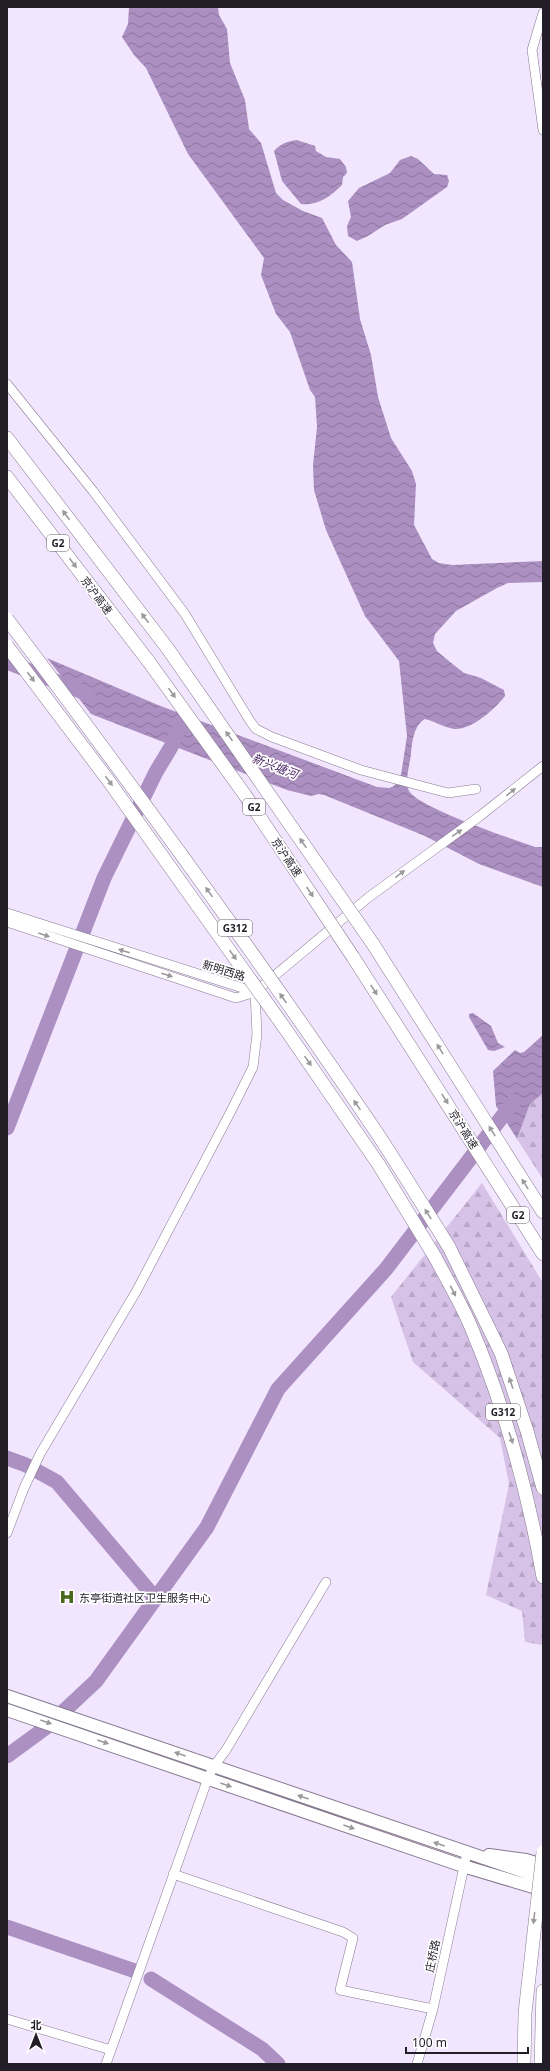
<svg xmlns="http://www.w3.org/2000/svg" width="550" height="2071" font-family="'Noto Sans','Noto Sans SC',sans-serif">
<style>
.forest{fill:url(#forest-firs)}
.water{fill:url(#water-waves)}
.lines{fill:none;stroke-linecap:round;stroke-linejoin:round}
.river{stroke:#ab90c1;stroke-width:15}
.minor-casing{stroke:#867a90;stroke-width:10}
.major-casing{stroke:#867a90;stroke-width:14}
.highway-casing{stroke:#867a90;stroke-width:14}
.minor{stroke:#fff;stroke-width:9}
.major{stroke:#fff;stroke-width:12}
.highway{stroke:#fff;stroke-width:13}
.highway-bridge-casing{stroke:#867a90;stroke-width:14;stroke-linecap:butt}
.highway-bridge{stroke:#fff;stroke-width:13}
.oneway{fill:#9c999d}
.labels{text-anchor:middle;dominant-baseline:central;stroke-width:3.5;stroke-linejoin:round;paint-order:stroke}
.shield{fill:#fff;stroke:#646167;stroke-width:1}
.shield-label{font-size:10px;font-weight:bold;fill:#221d26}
.street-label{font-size:11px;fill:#221d26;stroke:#fff}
.poi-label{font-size:11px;fill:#221d26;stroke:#fff;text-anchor:start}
.water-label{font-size:12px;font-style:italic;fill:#4d2967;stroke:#fff}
</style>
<defs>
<pattern id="forest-firs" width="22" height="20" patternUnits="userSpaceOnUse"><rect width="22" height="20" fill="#d6c2e7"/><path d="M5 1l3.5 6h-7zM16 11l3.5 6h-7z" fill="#b7a6c6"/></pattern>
<pattern id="water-waves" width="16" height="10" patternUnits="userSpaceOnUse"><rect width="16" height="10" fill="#ab90c1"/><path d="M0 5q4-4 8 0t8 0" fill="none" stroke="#8b759d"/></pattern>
</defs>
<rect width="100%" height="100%" fill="#f2e5fe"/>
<path class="forest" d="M543,1093V1179L517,1139L530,1104Z
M482,1183L543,1283V1645L525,1642L522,1611L486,1595L509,1484L500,1438L413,1362L391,1297Z"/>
<path class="water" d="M129,7H218L219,15L227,29L230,63L245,100L249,129L261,143L276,193L283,200L303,211L322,218L336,245L352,262L360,319L371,355L378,397L391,438L412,471L416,484L414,525L432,559L439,563L452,565L543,561V582L508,583L497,588L456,611L435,634L433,643L437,651L450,662L464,673L481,678L504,690L505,696C495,709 472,730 454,729C446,728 434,721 425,719C414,725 412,742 411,754C410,764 404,782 409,791C419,808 512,839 535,847H543V887L479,864L425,836L324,795L319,794L311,796L287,790L91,714L47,658L158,705L377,787L389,788L394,786L401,775L407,736L399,661L365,616L326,530L314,490L313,465L317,427L315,397L310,390L290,332L276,314L261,275L264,258L188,154L146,68L134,55L122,37L128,24Z
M297,140L315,146L316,151L326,157L340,159L346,167L347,173L343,177L342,185C331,196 318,206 301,204L282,181L274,151C280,144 288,141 297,140Z
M411,156L418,159L434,174L447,175L449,181L447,187L402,219L385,225L368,236L357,241L348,236L347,226L351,217L348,201L359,188L390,173L400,160Z
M473,1013L491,1026L498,1043L505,1047L494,1051L488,1050L469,1017V1014Z
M543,1035V1093L530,1104L517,1139L496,1106L493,1071L515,1050L520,1053L524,1052Z"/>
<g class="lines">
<path class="river" d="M7,662L88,694
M7,1128L104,878L156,772L171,747L179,729
M7,1458L26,1465L57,1482L156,1599
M7,1756L48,1726L96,1681L207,1527L278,1389L386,1269L514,1101
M7,1927L135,1971
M151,1979L262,2049L278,2064"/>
<g class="minor-casing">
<path id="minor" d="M543,13L532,50L543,130
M7,384L93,491L185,614L250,721L256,729L272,737L361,770L448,793L476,789
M7,913L255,992
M7,922L236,998L255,992L369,897L480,816L543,766
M7,1533L24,1488L40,1454L137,1290L230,1113L253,1067L257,1034L255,992
M173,1874L343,1932L353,1938L340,1990L433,2009
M7,2019L111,2050
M106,2064L208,1778L214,1766L226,1750L326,1582
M417,2064L433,2009L467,1853"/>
</g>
<g class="major-casing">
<path id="major" d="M7,1696L543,1878
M7,1710L463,1866L543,1890
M489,1855L526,1860L543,1865"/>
</g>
<g class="highway-casing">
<path id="highway" d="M7,438L168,649
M7,477L149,662
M373,944L543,1212
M353,957L543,1254
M449,1247L501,1353L527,1431L543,1488
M435,1257C447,1280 461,1303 471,1327C505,1408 528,1491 543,1577
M541,2064L543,1991"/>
</g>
<use href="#minor" class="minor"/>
<use href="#major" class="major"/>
<use href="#highway" class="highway"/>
<g class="highway-bridge-casing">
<path id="highway-bridge" d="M7,619C135,789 260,960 379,1136C403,1173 426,1210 449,1247
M7,646L108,780L284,1027L379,1165L435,1257
M168,649L373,944
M149,662L245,795L353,957
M524,2064L525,2013L543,1852"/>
</g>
<use href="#highway-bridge" class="highway-bridge"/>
</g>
<defs><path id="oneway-solid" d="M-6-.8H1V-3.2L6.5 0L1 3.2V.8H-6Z"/></defs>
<g class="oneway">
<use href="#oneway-solid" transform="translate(66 515) rotate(-127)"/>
<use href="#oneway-solid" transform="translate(73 563) rotate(53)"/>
<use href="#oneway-solid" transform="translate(145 618) rotate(-127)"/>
<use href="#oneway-solid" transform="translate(31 677) rotate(53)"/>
<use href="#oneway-solid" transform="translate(172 693) rotate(54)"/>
<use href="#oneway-solid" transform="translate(229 736) rotate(-125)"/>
<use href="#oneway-solid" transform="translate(109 781) rotate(54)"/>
<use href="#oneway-solid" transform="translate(511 792) rotate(-39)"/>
<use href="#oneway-solid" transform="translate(457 833) rotate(-35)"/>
<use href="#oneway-solid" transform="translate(303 843) rotate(-125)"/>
<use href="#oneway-solid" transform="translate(400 874) rotate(-37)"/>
<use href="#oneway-solid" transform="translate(209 892) rotate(-126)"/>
<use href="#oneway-solid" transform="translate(310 892) rotate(56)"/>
<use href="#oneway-solid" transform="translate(44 935) rotate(19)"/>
<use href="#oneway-solid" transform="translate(124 951) rotate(-163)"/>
<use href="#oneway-solid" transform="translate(233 955) rotate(55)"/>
<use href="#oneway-solid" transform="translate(167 975) rotate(18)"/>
<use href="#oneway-solid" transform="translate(374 990) rotate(57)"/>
<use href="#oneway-solid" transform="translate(283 998) rotate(-125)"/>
<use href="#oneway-solid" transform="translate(440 1049) rotate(-122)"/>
<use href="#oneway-solid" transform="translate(308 1061) rotate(55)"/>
<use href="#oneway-solid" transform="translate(445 1099) rotate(57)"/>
<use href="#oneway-solid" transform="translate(357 1105) rotate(-125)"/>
<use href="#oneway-solid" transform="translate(492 1131) rotate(-122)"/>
<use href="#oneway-solid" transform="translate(525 1184) rotate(-122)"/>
<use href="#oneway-solid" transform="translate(428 1214) rotate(-122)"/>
<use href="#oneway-solid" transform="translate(453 1291) rotate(63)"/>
<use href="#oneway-solid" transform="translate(511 1383) rotate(-109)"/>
<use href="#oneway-solid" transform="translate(511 1438) rotate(71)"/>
<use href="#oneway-solid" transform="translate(46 1722) rotate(19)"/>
<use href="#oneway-solid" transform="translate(103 1742) rotate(19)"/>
<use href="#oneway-solid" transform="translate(180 1754) rotate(-161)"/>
<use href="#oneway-solid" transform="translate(226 1785) rotate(19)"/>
<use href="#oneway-solid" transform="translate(303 1797) rotate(-161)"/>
<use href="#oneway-solid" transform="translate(349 1827) rotate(19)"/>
<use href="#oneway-solid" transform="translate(439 1844) rotate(-161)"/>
<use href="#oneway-solid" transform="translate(534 1918) rotate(97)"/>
</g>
<defs>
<g id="hospital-bare" transform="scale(1.2)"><path d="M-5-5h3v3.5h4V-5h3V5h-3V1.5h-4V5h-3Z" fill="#49681d" stroke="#fff" stroke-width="2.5" paint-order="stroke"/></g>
</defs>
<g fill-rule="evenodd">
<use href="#hospital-bare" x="67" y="1597"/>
</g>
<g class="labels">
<g class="shield">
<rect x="47" y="535" width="22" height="16" rx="3"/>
<rect x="243" y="799" width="22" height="16" rx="3"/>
<rect x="218" y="920" width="34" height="16" rx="3"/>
<rect x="507" y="1207" width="22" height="16" rx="3"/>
<rect x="486" y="1404" width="34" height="16" rx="3"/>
</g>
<g class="shield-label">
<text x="58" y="543">G2</text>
<text x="254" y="807">G2</text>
<text x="235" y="928">G312</text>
<text x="518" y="1215">G2</text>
<text x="503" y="1412">G312</text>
</g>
<g class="street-label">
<text transform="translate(97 595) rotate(53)">京沪高速</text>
<text transform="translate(287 857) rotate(56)">京沪高速</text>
<text transform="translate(224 970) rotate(17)">新明西路</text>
<text transform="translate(464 1129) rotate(58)">京沪高速</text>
<text transform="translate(432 1956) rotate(-78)">庄桥路</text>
</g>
<g class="poi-label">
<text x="79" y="1597">东亭街道社区卫生服务中心</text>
</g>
<g class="water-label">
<text transform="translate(275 766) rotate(21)">新兴塘河</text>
</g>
</g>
<rect width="550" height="2071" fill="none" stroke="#221d26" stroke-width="16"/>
<g transform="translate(36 2035)" stroke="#ffffff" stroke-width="3" paint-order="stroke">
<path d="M0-3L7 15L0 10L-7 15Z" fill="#221d26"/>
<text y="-6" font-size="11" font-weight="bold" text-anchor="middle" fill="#221d26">北</text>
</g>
<path d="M406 2047v6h122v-6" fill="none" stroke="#221d26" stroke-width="2"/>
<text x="412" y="2047" font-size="12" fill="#221d26" stroke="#ffffff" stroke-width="3" paint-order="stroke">100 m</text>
</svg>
